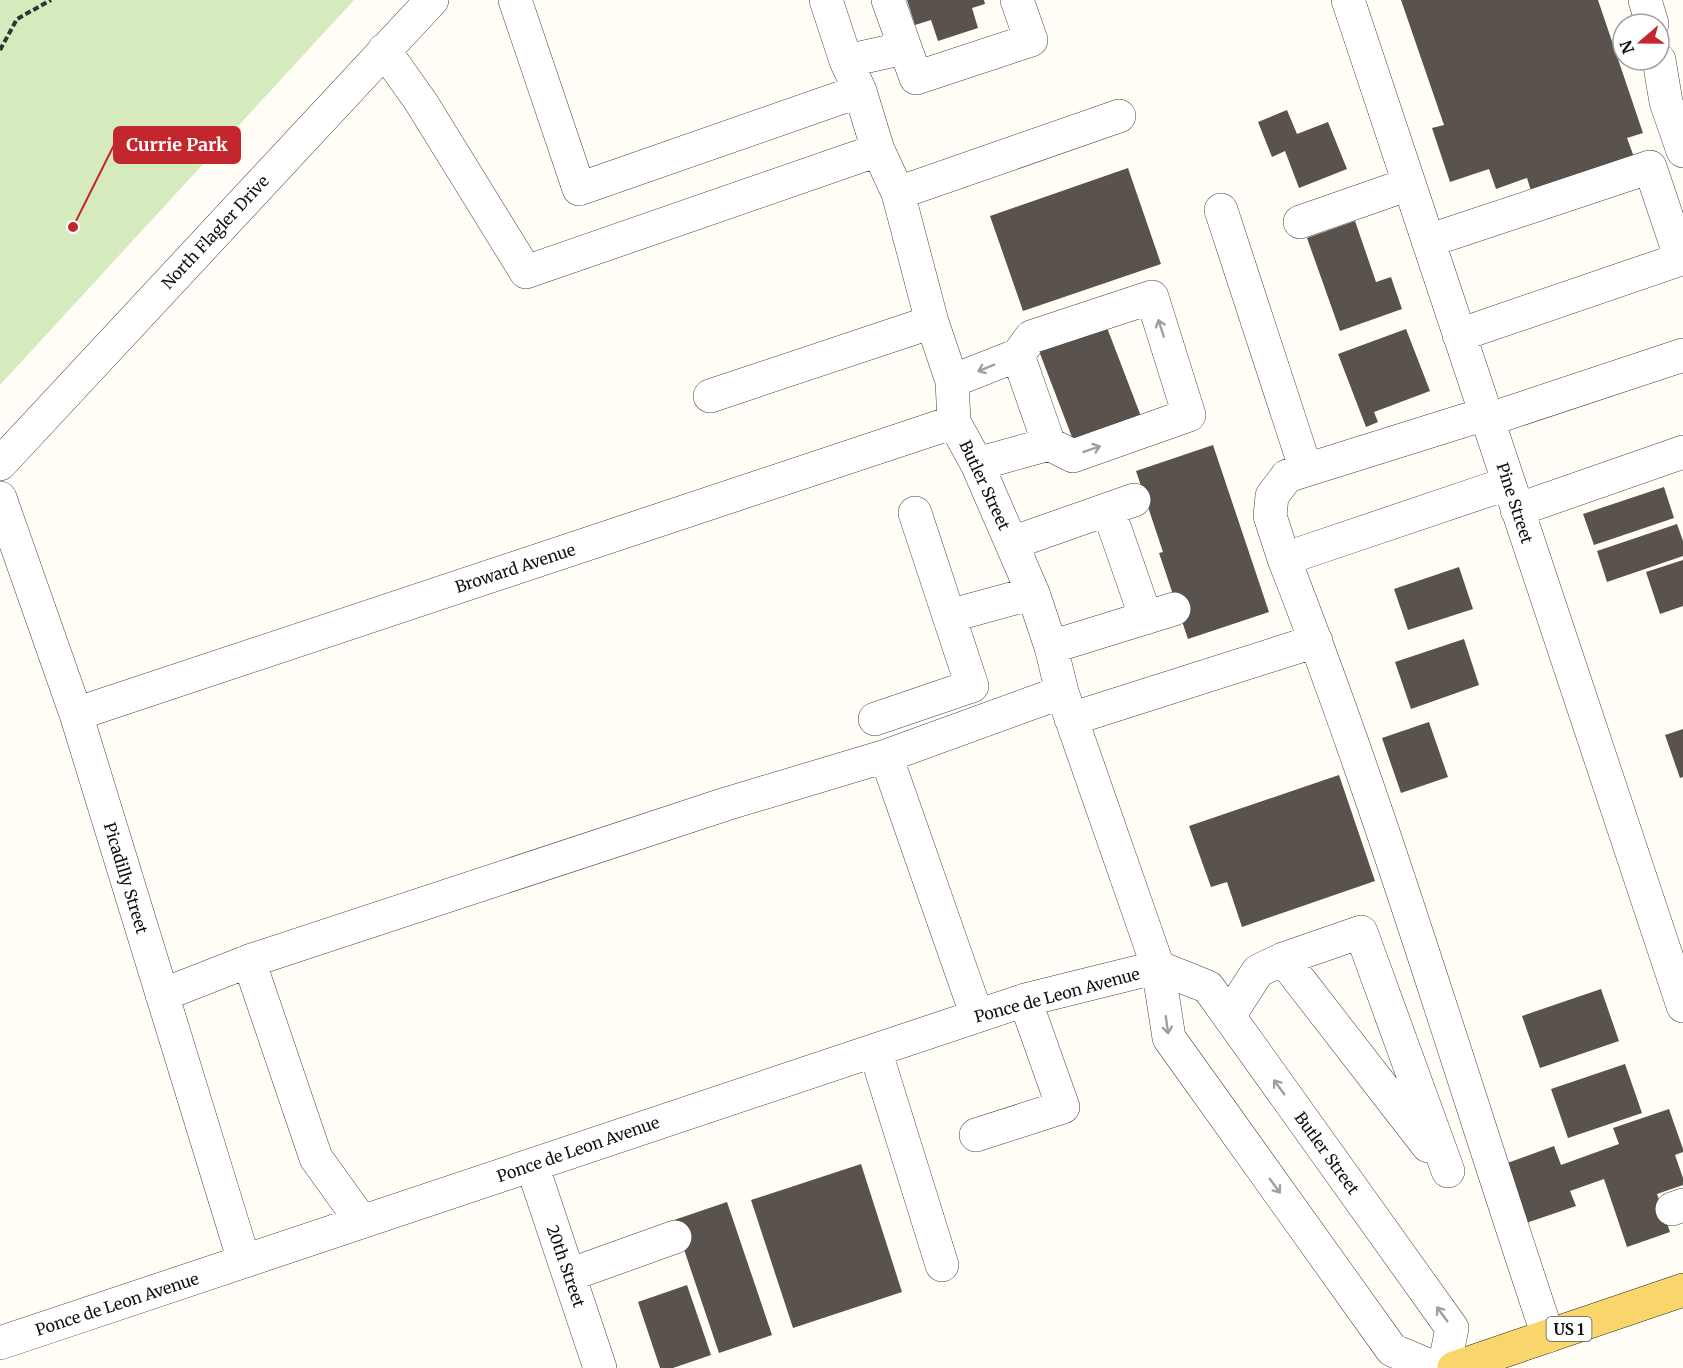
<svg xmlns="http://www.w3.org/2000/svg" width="1683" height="1368" font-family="Merriweather,serif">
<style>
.green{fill:#d5ebbd}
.building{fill:#5a524d}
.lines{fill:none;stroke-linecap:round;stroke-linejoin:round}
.minor-casing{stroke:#444;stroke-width:34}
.major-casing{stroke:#222;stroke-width:34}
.path{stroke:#333;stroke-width:4;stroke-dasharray:6 3;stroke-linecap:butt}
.minor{stroke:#fff;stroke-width:33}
.major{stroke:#f9d66b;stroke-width:33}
.oneway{stroke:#a0a0a0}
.labels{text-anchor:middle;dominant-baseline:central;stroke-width:6;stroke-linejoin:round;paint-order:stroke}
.shield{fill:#fff;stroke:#585858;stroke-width:1.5}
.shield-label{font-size:15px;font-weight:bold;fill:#111}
.street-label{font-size:16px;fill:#111;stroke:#fff}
.leader{fill:none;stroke:#c4262e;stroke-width:2}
.callout-dot{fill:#c4262e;stroke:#fff;stroke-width:2}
.callout{fill:#c4262e;stroke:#c4262e;stroke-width:2}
.callout-label{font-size:18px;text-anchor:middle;font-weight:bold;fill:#fff}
</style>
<rect width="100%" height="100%" fill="#fffdf5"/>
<path class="green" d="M0,0H354L0,385Z"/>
<path class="building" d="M907,0H984L985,4L972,8L978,28L938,41L931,20L915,25Z
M1401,0H1598L1643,133L1627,138L1634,157L1532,194L1527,178L1496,189L1489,169L1450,182L1432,128L1444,125Z
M1287,110L1297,134L1328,122L1347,169L1299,188L1285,151L1272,157L1258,122Z
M1128,168L1161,264L1023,311L990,216Z
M1355,221L1376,282L1391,277L1402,309L1340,331L1307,238Z
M1106,325L1142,419L1075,445L1039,351Z
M1406,329L1430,391L1374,412L1378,422L1366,427L1338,354Z
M1213,445L1269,612L1188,639L1159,553L1163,552L1136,471Z
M1664,487L1674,518L1594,545L1583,514Z
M1677,524L1683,541V556L1607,582L1597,551Z
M1683,560V606L1660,614L1646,572Z
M1459,567L1473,609L1408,630L1394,589Z
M1464,639L1479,685L1411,709L1395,662Z
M1429,722L1448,777L1401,793L1382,738Z
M1683,729V777L1680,778L1665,735Z
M1339,775L1375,881L1242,927L1227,882L1211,887L1189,826Z
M1601,989L1619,1041L1540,1068L1522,1016Z
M1625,1064L1642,1113L1568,1138L1551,1089Z
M1669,1109L1683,1149V1152L1675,1155L1683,1178V1185L1657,1194L1670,1232L1627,1247L1604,1179L1570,1191L1576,1206L1520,1225L1499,1166L1554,1146L1561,1165L1619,1144L1613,1128Z
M861,1164L902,1292L793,1328L751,1200Z
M727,1202L772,1335L719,1353L674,1220Z
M687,1285L711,1355L673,1368H660L638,1302Z"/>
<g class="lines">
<g class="minor-casing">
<path id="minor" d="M515,0L579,189L860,91
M826,0L846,61L860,91L878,150L898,193L932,322L952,381L954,422L977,464L1033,593L1051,647L1062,692L1158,967L1169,1038L1392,1350L1435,1368
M888,0L916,78L1031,40L1017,0
M1348,0L1683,1006
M1645,0L1652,24
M384,50L421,102L526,272L878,150
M1659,60L1666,102L1683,151
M846,61L905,48
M898,193L1119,116
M1221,210L1306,470
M1300,222L1409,184
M1428,241L1650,167L1681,259L1459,335
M1018,355L1049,444
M952,381L1018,355L1031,337L1152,297L1189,415L1073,456L1049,444L977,464
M710,396L932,322
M1485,414L1287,476L1272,496L1270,516L1284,559L1509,483
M1487,420L1683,355
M0,464L432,0
M0,498L76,714L244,1261
M1108,509L1146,618
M1517,510L1683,452
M1012,543L1134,500
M1284,559C1384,814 1461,1077 1548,1336
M949,616L1033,593
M1051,647L1174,609
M76,714L954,422
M875,719L972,686L915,513
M1071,719L1316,641
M1283,959L1428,1146
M249,961L726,804L886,756
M1158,967L1208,987L1452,1328L1444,1368
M162,995L249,961L316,1158L362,1222
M977,1016L886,756L1062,692
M1229,1016L1258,971L1283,959L1361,932L1448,1171
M875,1050L942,1265
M976,1135L1063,1107L1025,1000
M532,1165L600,1368
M1672,1209L1683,1205
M569,1275L675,1237
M0,1343L1025,1000L1158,967"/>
</g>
<g class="major-casing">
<path id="major" d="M1454,1368L1683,1290"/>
</g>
<path class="path" d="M0,50L17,19L51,0"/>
<use href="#minor" class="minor"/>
<use href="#major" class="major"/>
</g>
<defs><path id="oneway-shaft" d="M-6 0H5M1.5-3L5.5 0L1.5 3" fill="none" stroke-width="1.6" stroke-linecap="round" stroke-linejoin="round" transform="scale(1.5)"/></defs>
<g class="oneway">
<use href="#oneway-shaft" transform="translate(1161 328) rotate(-108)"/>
<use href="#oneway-shaft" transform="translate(986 368) rotate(158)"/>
<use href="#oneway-shaft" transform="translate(1092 449) rotate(-19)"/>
<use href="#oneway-shaft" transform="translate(1167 1025) rotate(82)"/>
<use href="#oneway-shaft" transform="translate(1279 1087) rotate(-126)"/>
<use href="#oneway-shaft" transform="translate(1275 1186) rotate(54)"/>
<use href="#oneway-shaft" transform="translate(1442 1314) rotate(-126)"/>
</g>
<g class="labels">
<rect class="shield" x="1546.5" y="1317" width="45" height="24" rx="4.5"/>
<g class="shield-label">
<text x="1569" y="1329">US 1</text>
</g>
<g class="street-label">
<text transform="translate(215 232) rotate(-47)">North Flagler Drive</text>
<text transform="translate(985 485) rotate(65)">Butler Street</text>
<text transform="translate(1515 503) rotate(72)">Pine Street</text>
<text transform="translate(515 568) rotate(-18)">Broward Avenue</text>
<text transform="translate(126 878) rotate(73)">Picadilly Street</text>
<text transform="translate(1057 995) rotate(-15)">Ponce de Leon Avenue</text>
<text transform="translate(578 1149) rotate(-19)">Ponce de Leon Avenue</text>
<text transform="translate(1327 1153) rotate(54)">Butler Street</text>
<text transform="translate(566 1266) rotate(71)">20th Street</text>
<text transform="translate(117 1304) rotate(-18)">Ponce de Leon Avenue</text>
</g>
</g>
<path class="leader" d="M73 227L114 145"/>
<circle class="callout-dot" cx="73" cy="227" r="6"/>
<rect class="callout" x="114" y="127" width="126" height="36" rx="6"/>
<g class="callout-label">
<text x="177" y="151">Currie Park</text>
</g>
<g transform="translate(1641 42) rotate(250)"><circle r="28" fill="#ffffff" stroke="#a0a0a0" stroke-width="1.5"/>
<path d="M0-4.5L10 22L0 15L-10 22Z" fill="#c4262e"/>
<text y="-9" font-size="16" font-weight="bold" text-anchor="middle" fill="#111111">N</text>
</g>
</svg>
